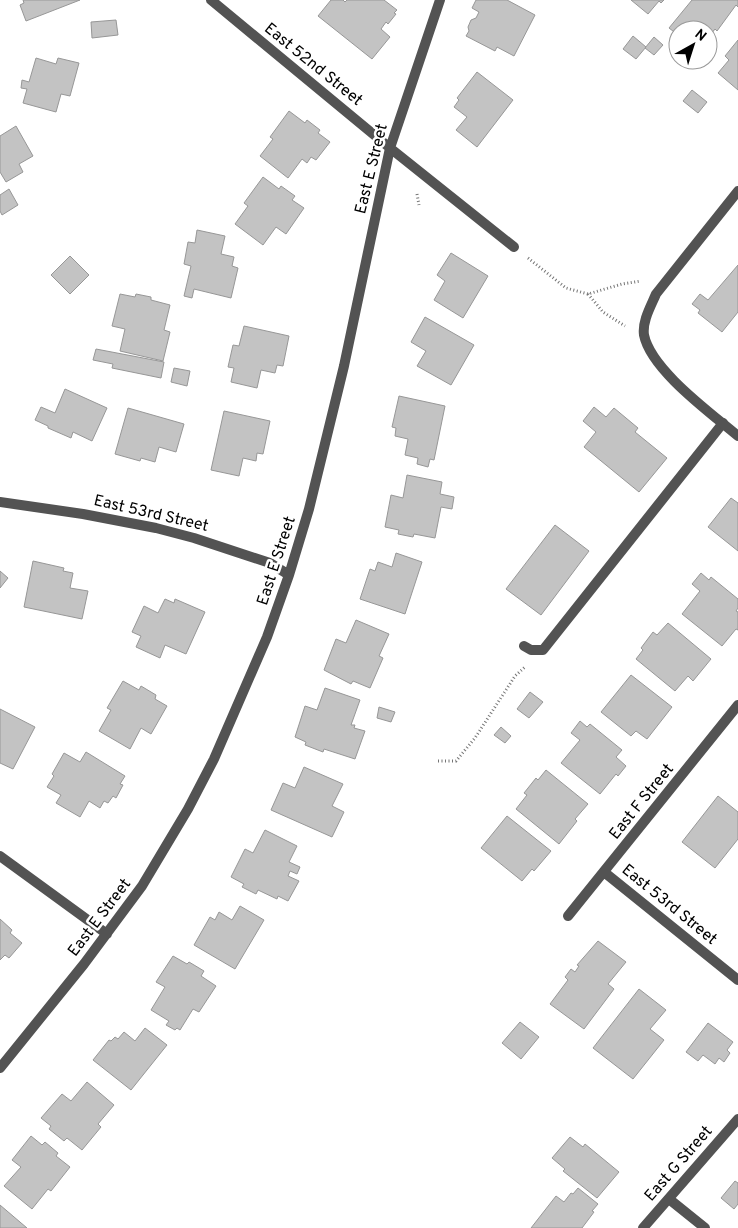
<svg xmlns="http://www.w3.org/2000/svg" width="738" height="1228" font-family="Overpass,sans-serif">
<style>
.building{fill:#c3c3c3;stroke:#979797}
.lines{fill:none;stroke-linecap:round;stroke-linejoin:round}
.path{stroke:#757575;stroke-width:3;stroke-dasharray:1 2.5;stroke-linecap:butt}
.service{stroke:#535353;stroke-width:10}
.minor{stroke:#535353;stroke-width:10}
.labels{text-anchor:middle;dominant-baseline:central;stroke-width:5;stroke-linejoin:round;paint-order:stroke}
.street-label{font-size:16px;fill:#000;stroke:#fff}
</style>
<rect width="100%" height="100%" fill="#fff"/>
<path class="building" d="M23,0H80L26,21L20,5L24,3Z
M331,0H343L345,2L347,0H384L397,10L394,13L396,14L388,24L386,22L381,29L390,37L372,59L318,16Z
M476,0H507L535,15L514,56L497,47L495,51L466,36L469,31L468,27L471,20L476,18L479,12L472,8Z
M631,0H664L661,3L659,1L648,14Z
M692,0H738V7L736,5L717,31L715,29L708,38V30H678V35L669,28Z
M116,20L118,35L92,38L91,22Z
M633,36L646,47L636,59L623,49Z
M654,37L663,45L654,55L645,48Z
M738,40V90L718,73L729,60L725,56Z
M36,58L56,64L58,58L79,63L70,96L61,94L56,112L23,103L27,89L21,88L22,80L29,82Z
M477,72L513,100L477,147L456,130L467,117L454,107L459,100L457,98Z
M692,90L707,102L698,113L683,101Z
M289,111L305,123L307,120L320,130L318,133L330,142L316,160L311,157L307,163L302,159L288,178L260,156L273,139L270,137Z
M16,126L33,156L19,164L23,172L6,182L0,172V136Z
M263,177L279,189L281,186L295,196L292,200L304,208L286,234L276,227L263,245L235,224L248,206L244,203Z
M9,189L18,205L2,215L0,211V195Z
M197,230L225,236L221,254L234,257L232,266L238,268L231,298L194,289L192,298L184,296L191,266L184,264L188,242L195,243Z
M451,253L488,276L463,318L434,300L445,281L437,275Z
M70,256L89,275L70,294L51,275Z
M738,265V312L722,332L698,313L700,310L692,304L700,294L708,300Z
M120,294L135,297L136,294L151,297V300L170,305L164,330L170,332L163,361L120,351L125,329L112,326Z
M425,317L474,345L451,385L417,366L426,351L411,342Z
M244,326L289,336L283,366L277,365L275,373L261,370L257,388L231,382L234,368L228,367L233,345L239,346Z
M96,349L164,362L161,378L112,368L113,364L93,360Z
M174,368L190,371L187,386L171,382Z
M65,389L107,408L92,441L73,432L71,438L48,428V426L35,420L41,407L55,413Z
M399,396L445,406L434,460L430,459L428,467L417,464L418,458L405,455L408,439L395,436L396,428L392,427Z
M594,407L606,417L614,408L638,428L635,432L667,458L639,492L584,447L596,432L583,421Z
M128,408L184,424L176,452L159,447L155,462L141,458L140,461L115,454Z
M224,411L270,421L263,454L257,453L256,461L243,458L239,476L211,470Z
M407,475L442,482L440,494L454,497L452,509L441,507L435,538L414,534L413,537L398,534L399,530L385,527L391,495L403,498Z
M731,498L738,503V551L708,527Z
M555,525L589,551L541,615L506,589Z
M396,553L422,562L405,614L360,599L370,569L375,571L378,562L392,567Z
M33,561L64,568L63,571L73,573L70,588L88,591L82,619L24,607Z
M0,571L8,578L0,588Z
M701,573L709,580L711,577L738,599V608L736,611L738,612V630L736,629L722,646L682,614L700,591L692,584Z
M165,599L174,603L175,599L205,612L186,654L165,645L160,658L136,647L141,636L132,632L144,606L158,613Z
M356,620L389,634L379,656L383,658L370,688L353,681L351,684L324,670L336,639L346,643Z
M668,623L711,659L693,681L688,676L675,691L636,659L643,650L641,648L653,632L657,635Z
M631,675L672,707L647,739L636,731L631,736L601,712Z
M123,681L139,690L141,686L156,695L155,699L167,706L151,734L141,728L130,749L99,731L111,710L107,708Z
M325,688L360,700L351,725H355L354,728L365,731L355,759L324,749L323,752L305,745L306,742L295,737L305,706L317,710Z
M530,692L543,702L529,718L517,709Z
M379,707L395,712L391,722L377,718Z
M0,709L35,727L13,769L0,763Z
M580,721L587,727L590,724L622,750L616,757L626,766L618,776L616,774L600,794L561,763L580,740L571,733Z
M501,727L511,736L505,743L494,735Z
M86,752L125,776L120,784L123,785L116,798L113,796L108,803L104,801L100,808L89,801L80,817L56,803L61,795L47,787L54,776L52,774L64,753L80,762Z
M304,767L343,784L332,806L344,812L332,837L271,810L283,783L295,788Z
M546,770L588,804L575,819L577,821L559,844L516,809L527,795L524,793L536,778L538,780Z
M718,796L738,812V839L715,868L682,842Z
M507,816L551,851L534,871L532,869L522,881L481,848Z
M265,830L297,846L289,862L300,867L297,874L290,871L288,876L299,881L288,901L278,896L277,899L258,890L256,894L242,887L244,884L231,877L245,849L253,853Z
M240,906L264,920L235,969L194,945L210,917L215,920L219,912L232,920Z
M0,919L12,930L10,933L22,943L9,958L5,955L0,960Z
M598,941L626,962L608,984L614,989L584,1029L550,1004L568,980L565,977L571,969L575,972L579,966L577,965Z
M173,956L187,964L189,962L204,971L201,976L216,986L199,1012L193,1009L180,1030L177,1028L175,1030L166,1025L169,1021L151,1010L165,987L156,982Z
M639,989L666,1010L650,1029L664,1040L633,1079L593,1048Z
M520,1022L539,1037L521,1059L502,1043Z
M708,1023L733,1042L727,1050L730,1053L724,1062L719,1058L715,1064L703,1055L698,1061L686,1052Z
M145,1028L167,1045L131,1090L93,1060L109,1040L111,1041L115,1037L118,1039L124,1032L135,1041Z
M87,1082L114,1105L98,1124L101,1127L82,1150L67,1138L64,1141L49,1129L51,1126L41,1118L62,1094L71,1101Z
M31,1136L42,1145L45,1142L58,1153L56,1156L70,1167L51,1191L48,1189L32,1209L4,1186L21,1167L12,1160Z
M570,1137L583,1147L585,1144L619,1172L597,1198L563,1171L565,1169L552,1158Z
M735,1181L738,1183V1204L734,1209L721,1198Z
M578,1188L598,1204L592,1211L594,1212L582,1228H531L556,1196L564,1202L571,1193L573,1194Z
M0,1205L27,1228H0Z"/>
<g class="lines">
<path class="path" d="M417,194L419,205
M528,258L566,288L588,294L622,284L641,281
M588,294L603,312L625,326
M438,761H456L475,738L515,676L525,667"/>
<path class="service" d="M524,646L531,650H543L723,423
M669,1199L705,1228"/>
<path class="minor" d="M211,0L390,148L514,247
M738,191L656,294C651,306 642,321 644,335C651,370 711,413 738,436
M0,502L83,514L156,528L194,538L270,563L289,575
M0,856L107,934
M604,872L738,980
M568,916L738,705
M0,1068L84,964L142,886L188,809L214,759L267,637L289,575L309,509L344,366L390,148L440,0
M643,1228L738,1119"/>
</g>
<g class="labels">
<g class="street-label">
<text transform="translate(313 65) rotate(39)">East 52nd Street</text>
<text transform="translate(372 169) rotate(-76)">East E Street</text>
<text transform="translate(151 514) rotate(13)">East 53rd Street</text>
<text transform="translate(277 561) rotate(-72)">East E Street</text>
<text transform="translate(642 802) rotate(-51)">East F Street</text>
<text transform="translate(669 905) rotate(39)">East 53rd Street</text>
<text transform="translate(100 918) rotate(-53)">East E Street</text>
<text transform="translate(679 1164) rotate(-49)">East G Street</text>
</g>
</g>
<g transform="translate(693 45) rotate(39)"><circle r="24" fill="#ffffff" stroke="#999999"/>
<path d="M0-4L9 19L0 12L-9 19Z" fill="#000000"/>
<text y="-8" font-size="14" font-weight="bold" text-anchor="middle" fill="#000000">N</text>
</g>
</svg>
